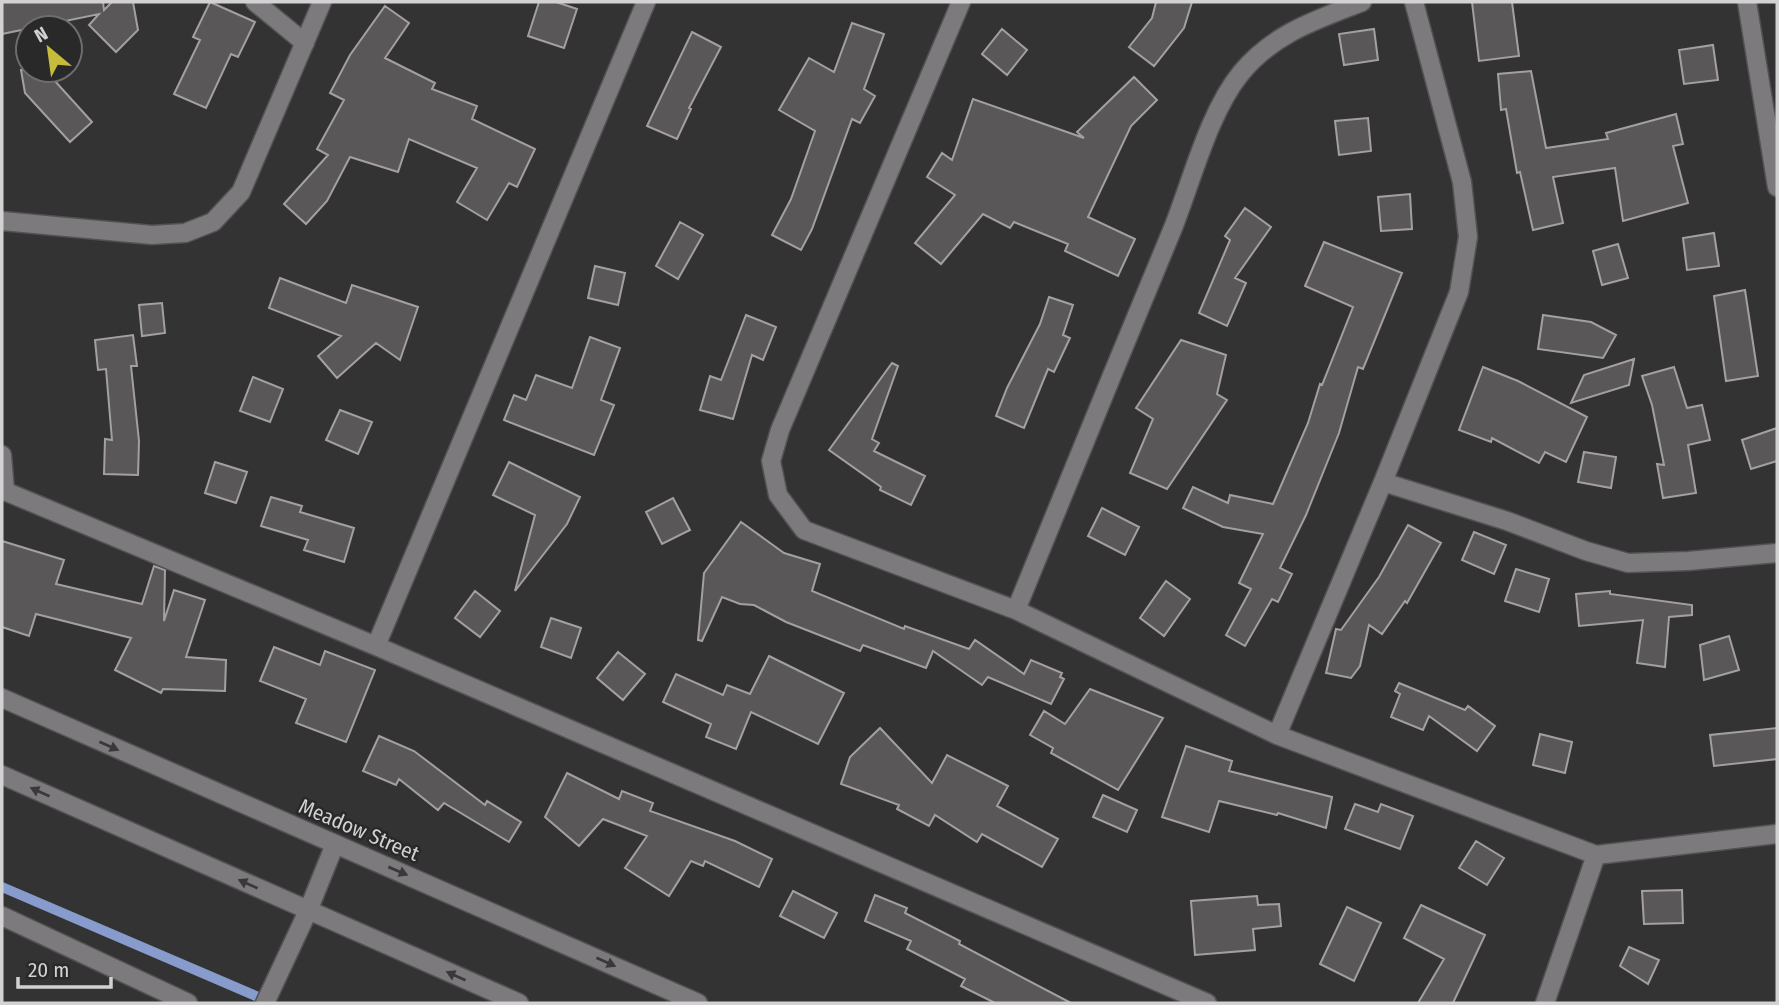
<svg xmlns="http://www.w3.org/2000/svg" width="1779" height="1005" font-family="'Fira Sans Condensed',sans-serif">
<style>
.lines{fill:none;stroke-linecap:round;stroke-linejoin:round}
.stream{stroke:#879bcc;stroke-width:10}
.building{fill:#5a5758;stroke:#a4a0a2;stroke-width:2}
.minor-casing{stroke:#535153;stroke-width:21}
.minor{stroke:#7c7a7c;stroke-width:18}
.oneway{fill:#3a393a}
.labels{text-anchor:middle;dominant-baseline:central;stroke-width:5;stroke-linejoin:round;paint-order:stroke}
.street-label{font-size:21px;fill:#d3d2d3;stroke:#2a292a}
</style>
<rect width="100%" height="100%" fill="#343334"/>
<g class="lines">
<path class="stream" d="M2,887L270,1002"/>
</g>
<path class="building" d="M2,2H103L104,10L112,2H133L138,30L116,52L89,25L99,14L2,34Z
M210,2L255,22L238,57L231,54L206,108L174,94L200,40L193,37Z
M539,2H556L577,9L564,48L528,36Z
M1156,2H1192L1184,28L1154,66L1129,47L1152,18Z
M1472,2H1512L1519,56L1479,61Z
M385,6L409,23L385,58L435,83L432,89L477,106L472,119L535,149L517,187L509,183L487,220L457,202L477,168L409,139L398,172L350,157L327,201L306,224L284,204L328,155L317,149L344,100L330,93L350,55Z
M852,23L884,34L864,89L875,96L860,123L852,119L812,229L801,250L772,235L791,199L815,131L779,110L809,58L834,72Z
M1002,29L1027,50L1007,75L982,54Z
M1374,29L1378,60L1344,65L1339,34Z
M692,32L721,47L689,108L691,109L677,139L647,126Z
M1713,45L1718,80L1684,84L1679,50Z
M21,70H45L92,122L70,142L25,93Z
M1531,71L1546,148L1608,139L1606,133L1676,114L1683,144L1673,146L1688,203L1623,221L1615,168L1553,177L1563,223L1533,230L1520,172L1517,173L1506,109L1501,110L1498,74Z
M1134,77L1157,100L1131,126L1088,217L1135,239L1118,276L1065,251L1068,244L1014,222L1010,228L983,214L941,264L915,243L955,195L927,177L942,153L952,160L973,99L1084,138L1077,132Z
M1368,118L1371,151L1339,155L1335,121Z
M1410,194L1412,229L1381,231L1378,197Z
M1245,208L1271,227L1235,278L1246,283L1227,326L1199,313L1230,240L1225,236Z
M680,222L703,235L678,279L656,266Z
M1714,233L1719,266L1687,270L1683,238Z
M1324,242L1402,273L1363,369L1358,367L1339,433L1306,515L1280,568L1292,574L1278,602L1272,599L1245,646L1226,635L1251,589L1239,583L1263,534L1223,527L1183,508L1193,487L1228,503L1230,495L1273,504L1308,423L1320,384L1322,385L1353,307L1305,286Z
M1618,244L1628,278L1602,285L1593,251Z
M595,266L625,273L618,305L588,298Z
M280,278L346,303L352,285L418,307L400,360L376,343L337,378L318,356L341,336L269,308Z
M1745,290L1758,376L1726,381L1714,296Z
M1049,297L1073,305L1063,335L1070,338L1054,372L1048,369L1024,428L996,416L1007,388L1040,324Z
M162,303L165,333L142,336L139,305Z
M746,315L776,327L763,360L752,355L733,419L700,410L710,376L721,380Z
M1543,315L1591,322L1616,335L1603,358L1538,349Z
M133,335L137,366H131L139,441L138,475L104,474L105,439L112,440L106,369L98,370L95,340Z
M590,337L620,348L601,400L614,405L594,455L504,420L514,395L526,400L536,375L572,388Z
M1181,340L1226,355L1217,394L1227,400L1167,489L1130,473L1153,419L1136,408Z
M1634,359L1629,385L1571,403L1584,375Z
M892,363L898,366L872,439L879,443L874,451L925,476L911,505L880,490L881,487L829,450Z
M1483,367L1518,381L1587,417L1566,462L1545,452L1539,463L1492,438L1491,442L1459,430Z
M1674,367L1687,408L1702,405L1710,440L1688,445L1696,493L1663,498L1657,464L1664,465L1652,405L1642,376Z
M253,377L283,389L270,422L240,411Z
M340,410L372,422L358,454L326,440Z
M1777,428V461L1751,469L1742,440Z
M1584,452L1616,457L1611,488L1578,482Z
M215,462L247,472L236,503L205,493Z
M509,462L580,497L567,524L515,591L535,515L493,495Z
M271,497L302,506L300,512L354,528L344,562L304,550L308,540L261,526Z
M673,498L690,530L662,544L646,512Z
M1102,508L1139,527L1125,555L1088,536Z
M741,522L784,553L820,564L812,591L904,629L905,626L969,649L975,640L1024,674L1031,660L1062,673L1060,677L1064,679L1051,704L988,677L982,685L933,651L926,668L863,645L860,651L786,622L754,605L740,604L722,597L702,641L698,640L704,573Z
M1408,525L1441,543L1407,603L1405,601L1382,634L1369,625L1360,666L1351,678L1326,673L1336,629L1341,630L1379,577Z
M1474,532L1506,545L1494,574L1462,560Z
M2,541L64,560L56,584L142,604L154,566L165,570L164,621L174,590L205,600L186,657L226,660L225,691L163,689L161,693L115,670L131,638L36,614L29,636L2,627Z
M1516,569L1549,579L1539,612L1505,601Z
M1166,581L1190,599L1164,636L1140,618Z
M475,591L500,611L480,637L455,618Z
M1610,591V594L1692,605V615L1669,617L1665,667L1637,663L1643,620L1579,626L1576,594Z
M551,618L581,628L571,658L541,647Z
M1729,636L1739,670L1704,680L1700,645Z
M274,647L320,665L325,651L375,670L346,742L296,723L306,699L260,681Z
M618,652L645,674L623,700L597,678Z
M769,656L844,693L818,744L751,712L736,749L706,737L711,724L663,702L676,674L723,695L727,685L750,694Z
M1399,683L1465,710L1468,706L1495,726L1477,751L1429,716L1423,730L1391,717L1400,694L1395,691Z
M1090,689L1163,718L1118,790L1051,753L1053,748L1030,735L1044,711L1065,724Z
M880,728L932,783L947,755L1008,786L997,806L1058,839L1042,867L982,834L977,842L935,815L929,826L897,809L899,805L841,784L850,757Z
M1777,728V759L1714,766L1710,735Z
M1540,734L1572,742L1565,773L1533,765Z
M379,736L414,751L485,805L487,801L521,822L509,842L444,803L438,810L399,779L396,785L363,771Z
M1186,746L1232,761L1229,771L1332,797L1326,828L1278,813L1277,815L1219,801L1209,832L1162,817Z
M567,773L619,799L622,791L653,803L650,811L735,841L772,859L759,887L705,861L703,866L691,861L669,896L625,868L647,836L603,819L579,846L545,817Z
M1103,795L1137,810L1127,832L1093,817Z
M1355,804L1378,812L1381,804L1413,816L1400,849L1345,829Z
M1476,841L1504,858L1487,885L1459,868Z
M1682,890L1683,923L1644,924L1642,891Z
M793,891L837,913L824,938L780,916Z
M875,895L907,908L905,913L960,941L959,944L1071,1003H995L961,986L965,979L907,949L911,941L865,921Z
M1257,896L1258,905L1279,904L1281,926L1253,929L1255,950L1195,955L1191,901Z
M1421,905L1485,935L1453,1003H1418L1444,959L1404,938Z
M1347,907L1381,923L1354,981L1320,964Z
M1629,947L1659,960L1648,984L1620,966Z"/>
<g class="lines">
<g class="minor-casing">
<path id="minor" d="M255,2L305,43
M961,2L780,430L771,461L778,495L804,530L1016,610L1277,735L1596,855L1777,834
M1747,2L1777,187
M2,221L152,235L185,233L213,222L241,192L322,2
M2,455L5,491
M1383,482L1507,521L1586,551L1628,563L1688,561L1777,553
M2,490L376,646L1207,1003
M1016,610C1068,483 1120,355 1173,228C1192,180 1209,112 1241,73C1274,33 1316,20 1362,2
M376,646L646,2
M2,698L698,1003
M1277,735L1383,482L1459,292L1468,237L1462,182L1414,2
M2,775L519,1003
M2,916L188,1003
M265,1003L308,911L335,844
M1545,1003L1596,855"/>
</g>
<use href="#minor" class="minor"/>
</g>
<defs><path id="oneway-solid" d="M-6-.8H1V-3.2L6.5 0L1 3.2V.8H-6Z" transform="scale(1.75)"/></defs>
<g class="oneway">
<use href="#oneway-solid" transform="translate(109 746) rotate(24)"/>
<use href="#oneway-solid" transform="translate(40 792) rotate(-156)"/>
<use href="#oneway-solid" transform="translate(398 871) rotate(23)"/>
<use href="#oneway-solid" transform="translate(248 884) rotate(-156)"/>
<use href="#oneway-solid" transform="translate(606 962) rotate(24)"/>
<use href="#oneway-solid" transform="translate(456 976) rotate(-156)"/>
</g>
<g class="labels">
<g class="street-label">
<text transform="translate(359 830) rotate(23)">Meadow Street</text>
</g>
</g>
<rect width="1779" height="1005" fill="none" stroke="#d3d2d3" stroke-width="7"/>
<g transform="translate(49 49) rotate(331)"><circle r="33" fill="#2a292a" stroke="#6e6d6e" stroke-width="2"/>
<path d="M0-5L12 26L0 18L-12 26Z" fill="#c6bc3c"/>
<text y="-10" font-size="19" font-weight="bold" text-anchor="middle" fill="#d3d2d3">N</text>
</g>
<path d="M18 977v10h93v-10" fill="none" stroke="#d3d2d3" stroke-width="3.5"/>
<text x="28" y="977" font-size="21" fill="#d3d2d3" stroke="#2a292a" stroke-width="5" paint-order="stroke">20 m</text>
</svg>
